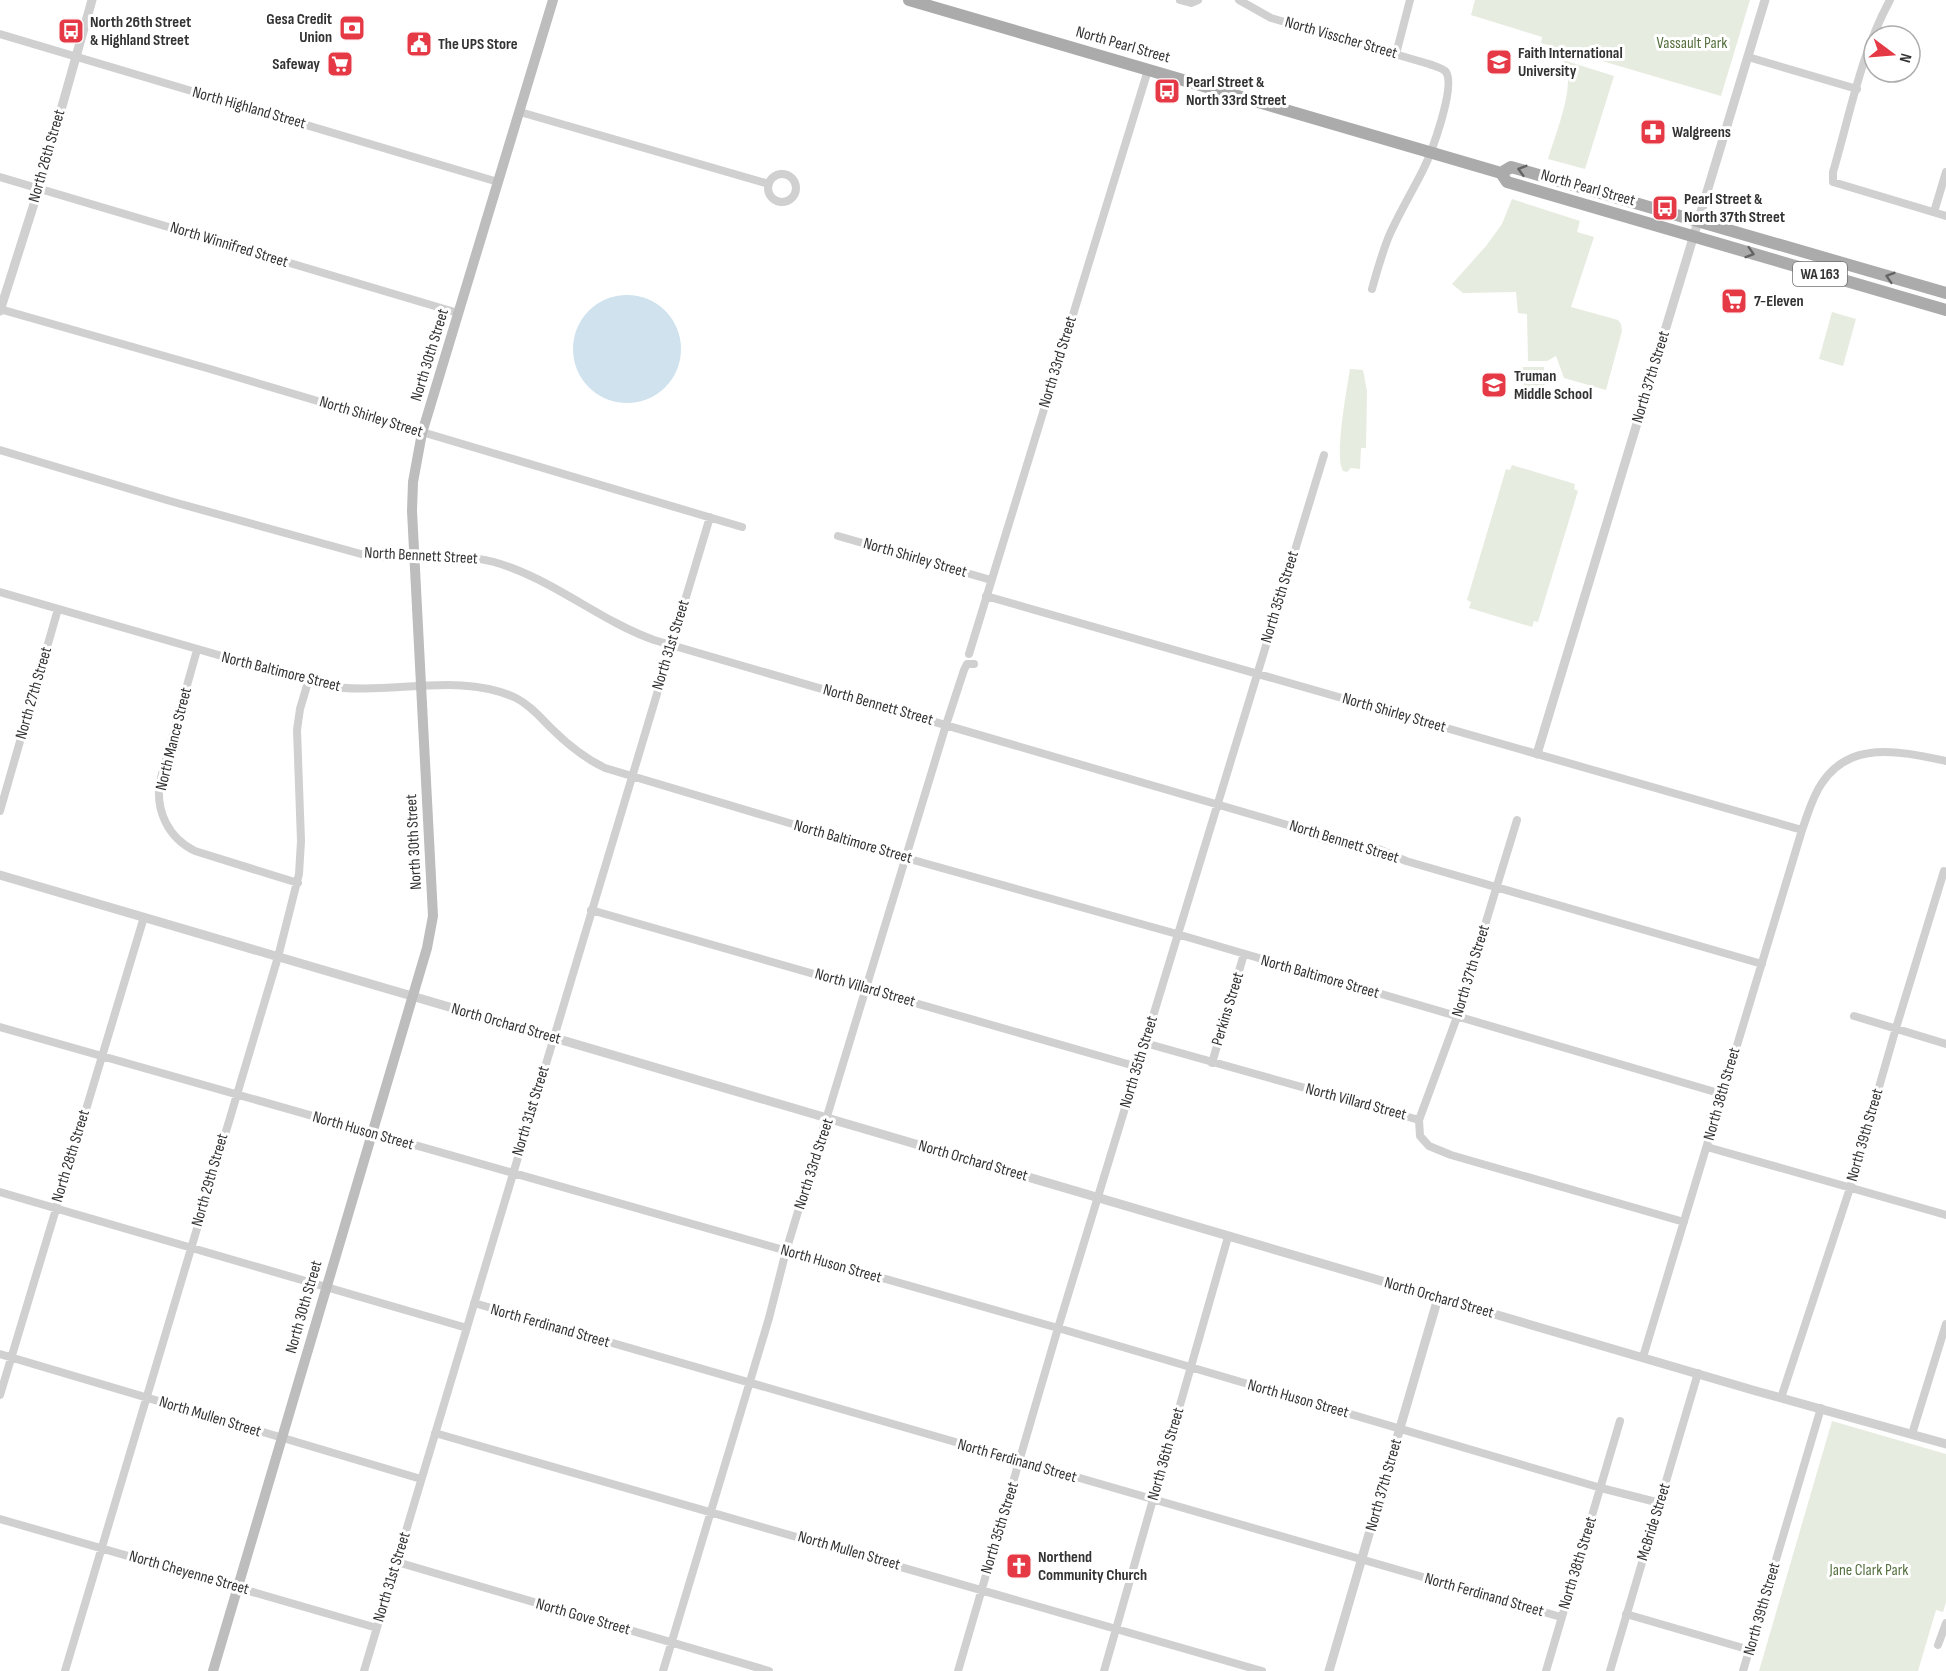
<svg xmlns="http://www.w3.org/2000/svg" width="1946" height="1671" font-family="'Sofia Sans Condensed',sans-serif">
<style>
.green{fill:#e6ecdf}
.water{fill:#cfe2ee}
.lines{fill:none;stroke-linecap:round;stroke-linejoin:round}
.minor{stroke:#d0d0d0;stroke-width:8}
.tertiary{stroke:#d0d0d0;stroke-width:9}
.secondary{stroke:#bdbdbd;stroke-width:10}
.primary{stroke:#ababab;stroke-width:12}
.oneway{stroke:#636363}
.labels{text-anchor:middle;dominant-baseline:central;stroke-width:6;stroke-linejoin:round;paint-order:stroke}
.shield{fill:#fff;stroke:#707070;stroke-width:1.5}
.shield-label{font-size:15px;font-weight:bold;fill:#333}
.poi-label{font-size:16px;font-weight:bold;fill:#333;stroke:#fff;text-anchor:start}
.street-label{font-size:16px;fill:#333;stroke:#fff}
.park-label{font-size:16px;fill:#56703f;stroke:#fff}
</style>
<rect width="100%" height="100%" fill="#fff"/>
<path class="green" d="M1475,0H1750L1721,96L1541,43L1542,37L1471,15Z
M1563,60L1614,76L1585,169L1548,159C1555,135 1578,81 1563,60Z
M1512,199L1580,221L1577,232L1594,237L1571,307L1618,320L1621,324L1622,331L1606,390L1564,378L1556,356L1547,361H1528L1527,314L1518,313L1516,292L1463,293L1452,284L1486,246L1502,224Z
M1832,312L1856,319L1843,366L1819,359Z
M1523,367H1544L1545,401L1524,402Z
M1350,369L1363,370L1367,391L1366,448H1361L1360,469L1351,468L1347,472L1343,471C1334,457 1347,389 1350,369Z
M1512,465L1575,484L1574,489L1578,491L1538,622L1534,621L1532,627L1469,608L1471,602L1467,600L1506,469L1510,470Z
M1832,1421L1946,1454V1602L1943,1612L1936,1610L1918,1671H1759Z"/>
<path class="water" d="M573 349a54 54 0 1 1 108 0a54 54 0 1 1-108 0Z"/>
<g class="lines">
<path class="minor" d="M1180,0L1191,3L1198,0
M1239,0L1271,18L1429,64C1434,66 1443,68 1446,72C1456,87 1431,154 1423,170C1412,192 1399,213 1389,236C1382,253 1377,271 1372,289
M1890,0C1861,53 1850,114 1833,172V182L1946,216
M0,34L498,182
M1396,54L1410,0
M1748,57L1857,89
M520,112L769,184
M768 188a14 14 0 1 1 28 0a14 14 0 1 1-28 0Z
M0,177L458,313
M1934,212L1946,172
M0,309L210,369L742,527
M0,450L170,501L361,554C405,562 450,550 494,562C552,578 598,620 654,640L1291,826L1326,840L1376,848L1406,861L1762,964
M838,536L991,580
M0,592L326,686C389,696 459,671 516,698C530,705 540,717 551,728C567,744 584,758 605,768L906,858L1177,934L1722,1094
M986,596L1802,830
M197,650L160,781C155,810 168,838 195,851L298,883
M969,654L1148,70
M0,811L58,609
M1517,820L1457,1017L1419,1120L1420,1136L1429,1146L1451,1155L1684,1222
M591,910L1138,1067
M1854,1016L1946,1044
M0,1027L1058,1328L1601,1488L1660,1503
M1145,1043L1419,1120
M1212,1063L1244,954
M1707,1147L1946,1215
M0,1192L467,1328
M474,1303L1561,1617
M0,1354L421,1479
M1643,1357L1802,830C1808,814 1812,797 1822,783C1851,739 1903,752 1946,761
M0,1395L144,917
M1781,1398L1850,1188L1896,1028L1944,871
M435,1433L1262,1671
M1912,1434L1946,1324
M0,1519L377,1628
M397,1562L769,1671
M1626,1614L1750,1650
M1938,1645L1946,1623
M65,1671L278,957L299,874L301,841L297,730L300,709L308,682
M364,1671L710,517
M663,1671L769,1318L786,1251L946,725L964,670L967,664H974
M958,1671L1058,1328L1324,455
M1104,1671L1228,1237
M1546,1671L1620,1421
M1610,1671L1698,1373
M1743,1671L1821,1408"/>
<path class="tertiary" d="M0,311L39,188L92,0
M1537,754L1765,0
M0,875L1756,1391L1946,1444
M1329,1671L1438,1298"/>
<path class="secondary" d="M213,1671L427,948L433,916L412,511L413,482L422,433L553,0"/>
<path class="primary" d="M909,0L1501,173L1507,182L1946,310
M1501,173L1511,167L1946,293"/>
</g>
<defs><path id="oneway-chevron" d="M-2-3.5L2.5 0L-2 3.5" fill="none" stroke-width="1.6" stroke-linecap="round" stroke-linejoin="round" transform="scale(1.5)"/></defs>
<g class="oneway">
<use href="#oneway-chevron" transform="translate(1522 170) rotate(-164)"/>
<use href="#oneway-chevron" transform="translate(1750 253) rotate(17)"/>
<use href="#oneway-chevron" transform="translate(1890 277) rotate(-163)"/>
</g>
<defs>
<g id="bank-square" transform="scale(1.35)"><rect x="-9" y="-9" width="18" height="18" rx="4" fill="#e63946" stroke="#fff"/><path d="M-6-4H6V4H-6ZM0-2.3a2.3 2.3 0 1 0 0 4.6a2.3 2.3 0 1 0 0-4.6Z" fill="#fff"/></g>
<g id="bus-square" transform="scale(1.35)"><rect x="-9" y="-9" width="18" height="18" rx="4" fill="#e63946" stroke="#fff"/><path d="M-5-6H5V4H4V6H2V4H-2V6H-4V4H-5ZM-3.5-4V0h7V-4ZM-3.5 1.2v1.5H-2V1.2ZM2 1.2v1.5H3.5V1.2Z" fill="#fff"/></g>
<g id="civic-square" transform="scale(1.35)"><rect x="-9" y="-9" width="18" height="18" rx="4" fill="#e63946" stroke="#fff"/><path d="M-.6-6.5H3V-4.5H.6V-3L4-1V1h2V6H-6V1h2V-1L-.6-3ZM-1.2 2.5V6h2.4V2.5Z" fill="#fff"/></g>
<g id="university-square" transform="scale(1.35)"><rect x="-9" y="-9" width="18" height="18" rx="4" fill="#e63946" stroke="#fff"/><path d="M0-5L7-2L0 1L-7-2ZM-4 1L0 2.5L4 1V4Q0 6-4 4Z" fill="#fff"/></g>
<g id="supermarket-square" transform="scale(1.35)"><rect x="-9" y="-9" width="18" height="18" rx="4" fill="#e63946" stroke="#fff"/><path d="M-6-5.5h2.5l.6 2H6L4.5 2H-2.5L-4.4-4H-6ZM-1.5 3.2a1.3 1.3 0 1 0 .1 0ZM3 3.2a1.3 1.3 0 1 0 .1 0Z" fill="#fff"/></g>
<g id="pharmacy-square" transform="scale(1.35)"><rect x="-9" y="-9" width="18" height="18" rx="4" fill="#e63946" stroke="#fff"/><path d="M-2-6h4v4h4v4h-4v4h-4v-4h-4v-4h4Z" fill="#fff"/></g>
<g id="school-square" transform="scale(1.35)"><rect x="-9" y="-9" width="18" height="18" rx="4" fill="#e63946" stroke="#fff"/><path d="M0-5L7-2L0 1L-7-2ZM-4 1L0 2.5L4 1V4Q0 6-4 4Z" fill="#fff"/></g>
<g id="church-square" transform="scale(1.35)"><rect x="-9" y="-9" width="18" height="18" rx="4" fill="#e63946" stroke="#fff"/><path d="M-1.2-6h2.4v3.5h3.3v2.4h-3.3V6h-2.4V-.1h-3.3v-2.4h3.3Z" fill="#fff"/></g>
</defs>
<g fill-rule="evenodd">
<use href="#bank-square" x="352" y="28"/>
<use href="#bus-square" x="71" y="31"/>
<use href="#civic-square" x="419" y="44"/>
<use href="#university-square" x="1499" y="62"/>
<use href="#supermarket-square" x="340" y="64"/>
<use href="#bus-square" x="1167" y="91"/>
<use href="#pharmacy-square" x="1653" y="132"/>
<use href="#bus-square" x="1665" y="208"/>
<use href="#supermarket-square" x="1734" y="301"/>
<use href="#school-square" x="1494" y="385"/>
<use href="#church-square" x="1019" y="1566"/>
</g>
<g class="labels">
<rect class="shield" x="1793" y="262" width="54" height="24" rx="4.5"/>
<g class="shield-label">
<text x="1820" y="274">WA 163</text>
</g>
<g class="poi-label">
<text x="332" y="19" text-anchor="end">Gesa Credit<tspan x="332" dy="18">Union</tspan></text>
<text x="90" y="22">North 26th Street<tspan x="90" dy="18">&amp; Highland Street</tspan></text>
<text x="438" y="44">The UPS Store</text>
<text x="1518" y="53">Faith International<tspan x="1518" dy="18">University</tspan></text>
<text x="320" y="64" text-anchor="end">Safeway</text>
<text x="1186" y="82">Pearl Street &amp;<tspan x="1186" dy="18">North 33rd Street</tspan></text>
<text x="1672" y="132">Walgreens</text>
<text x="1684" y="199">Pearl Street &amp;<tspan x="1684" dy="18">North 37th Street</tspan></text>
<text x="1754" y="301">7-Eleven</text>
<text x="1514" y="376">Truman<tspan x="1514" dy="18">Middle School</tspan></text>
<text x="1038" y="1557">Northend<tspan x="1038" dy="18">Community Church</tspan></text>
</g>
<g class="street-label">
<text transform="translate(1341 38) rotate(16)">North Visscher Street</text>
<text transform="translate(1123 45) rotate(16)">North Pearl Street</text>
<text transform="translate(249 108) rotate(16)">North Highland Street</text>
<text transform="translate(47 156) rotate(-74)">North 26th Street</text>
<text transform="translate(1588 188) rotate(16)">North Pearl Street</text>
<text transform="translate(229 245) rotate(17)">North Winnifred Street</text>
<text transform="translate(430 355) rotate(-73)">North 30th Street</text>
<text transform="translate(1058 362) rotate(-73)">North 33rd Street</text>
<text transform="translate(1651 377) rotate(-73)">North 37th Street</text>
<text transform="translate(371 417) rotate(17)">North Shirley Street</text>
<text transform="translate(421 556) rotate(3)">North Bennett Street</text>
<text transform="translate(915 558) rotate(16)">North Shirley Street</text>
<text transform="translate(1280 597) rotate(-73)">North 35th Street</text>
<text transform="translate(671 645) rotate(-73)">North 31st Street</text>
<text transform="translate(281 672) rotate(14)">North Baltimore Street</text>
<text transform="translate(34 693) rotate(-74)">North 27th Street</text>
<text transform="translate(878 705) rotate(16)">North Bennett Street</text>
<text transform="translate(1394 713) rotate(16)">North Shirley Street</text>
<text transform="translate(174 739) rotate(-76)">North Mance Street</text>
<text transform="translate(414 842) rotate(-93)">North 30th Street</text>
<text transform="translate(853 842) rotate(16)">North Baltimore Street</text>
<text transform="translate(1344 842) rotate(17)">North Bennett Street</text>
<text transform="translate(1471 971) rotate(-73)">North 37th Street</text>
<text transform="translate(1320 977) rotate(16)">North Baltimore Street</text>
<text transform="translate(865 988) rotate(16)">North Villard Street</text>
<text transform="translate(1228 1009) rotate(-73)">Perkins Street</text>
<text transform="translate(506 1024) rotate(16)">North Orchard Street</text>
<text transform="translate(1139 1062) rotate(-73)">North 35th Street</text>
<text transform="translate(1722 1094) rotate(-74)">North 38th Street</text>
<text transform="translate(1356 1102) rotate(15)">North Villard Street</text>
<text transform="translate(531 1111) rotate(-73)">North 31st Street</text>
<text transform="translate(363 1131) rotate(16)">North Huson Street</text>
<text transform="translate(1865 1135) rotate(-74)">North 39th Street</text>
<text transform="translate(71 1156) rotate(-73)">North 28th Street</text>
<text transform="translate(973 1161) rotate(16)">North Orchard Street</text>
<text transform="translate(814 1164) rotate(-72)">North 33rd Street</text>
<text transform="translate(210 1180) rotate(-74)">North 29th Street</text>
<text transform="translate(831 1264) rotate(16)">North Huson Street</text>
<text transform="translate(1439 1298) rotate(16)">North Orchard Street</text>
<text transform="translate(304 1307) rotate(-74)">North 30th Street</text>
<text transform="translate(550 1326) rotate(16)">North Ferdinand Street</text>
<text transform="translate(1298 1399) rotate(16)">North Huson Street</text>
<text transform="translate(210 1417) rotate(17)">North Mullen Street</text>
<text transform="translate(1166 1454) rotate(-74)">North 36th Street</text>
<text transform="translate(1017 1461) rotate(16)">North Ferdinand Street</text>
<text transform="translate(1384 1485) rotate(-74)">North 37th Street</text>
<text transform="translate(1654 1522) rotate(-73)">McBride Street</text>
<text transform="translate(1000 1528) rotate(-73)">North 35th Street</text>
<text transform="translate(849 1551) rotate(16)">North Mullen Street</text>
<text transform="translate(1578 1563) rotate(-73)">North 38th Street</text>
<text transform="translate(189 1573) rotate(16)">North Cheyenne Street</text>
<text transform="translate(392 1577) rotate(-73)">North 31st Street</text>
<text transform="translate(1484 1595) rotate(16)">North Ferdinand Street</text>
<text transform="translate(1762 1609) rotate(-74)">North 39th Street</text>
<text transform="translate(583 1617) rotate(16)">North Gove Street</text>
</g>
<g class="park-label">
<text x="1692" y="43">Vassault Park</text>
<text x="1869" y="1570">Jane Clark Park</text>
</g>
</g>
<g transform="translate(1892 54) rotate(106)"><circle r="28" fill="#ffffff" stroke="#adadad" stroke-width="1.5"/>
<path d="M0-4.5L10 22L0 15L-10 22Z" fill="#e63946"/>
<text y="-9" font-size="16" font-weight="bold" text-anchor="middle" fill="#333333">N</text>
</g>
</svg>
